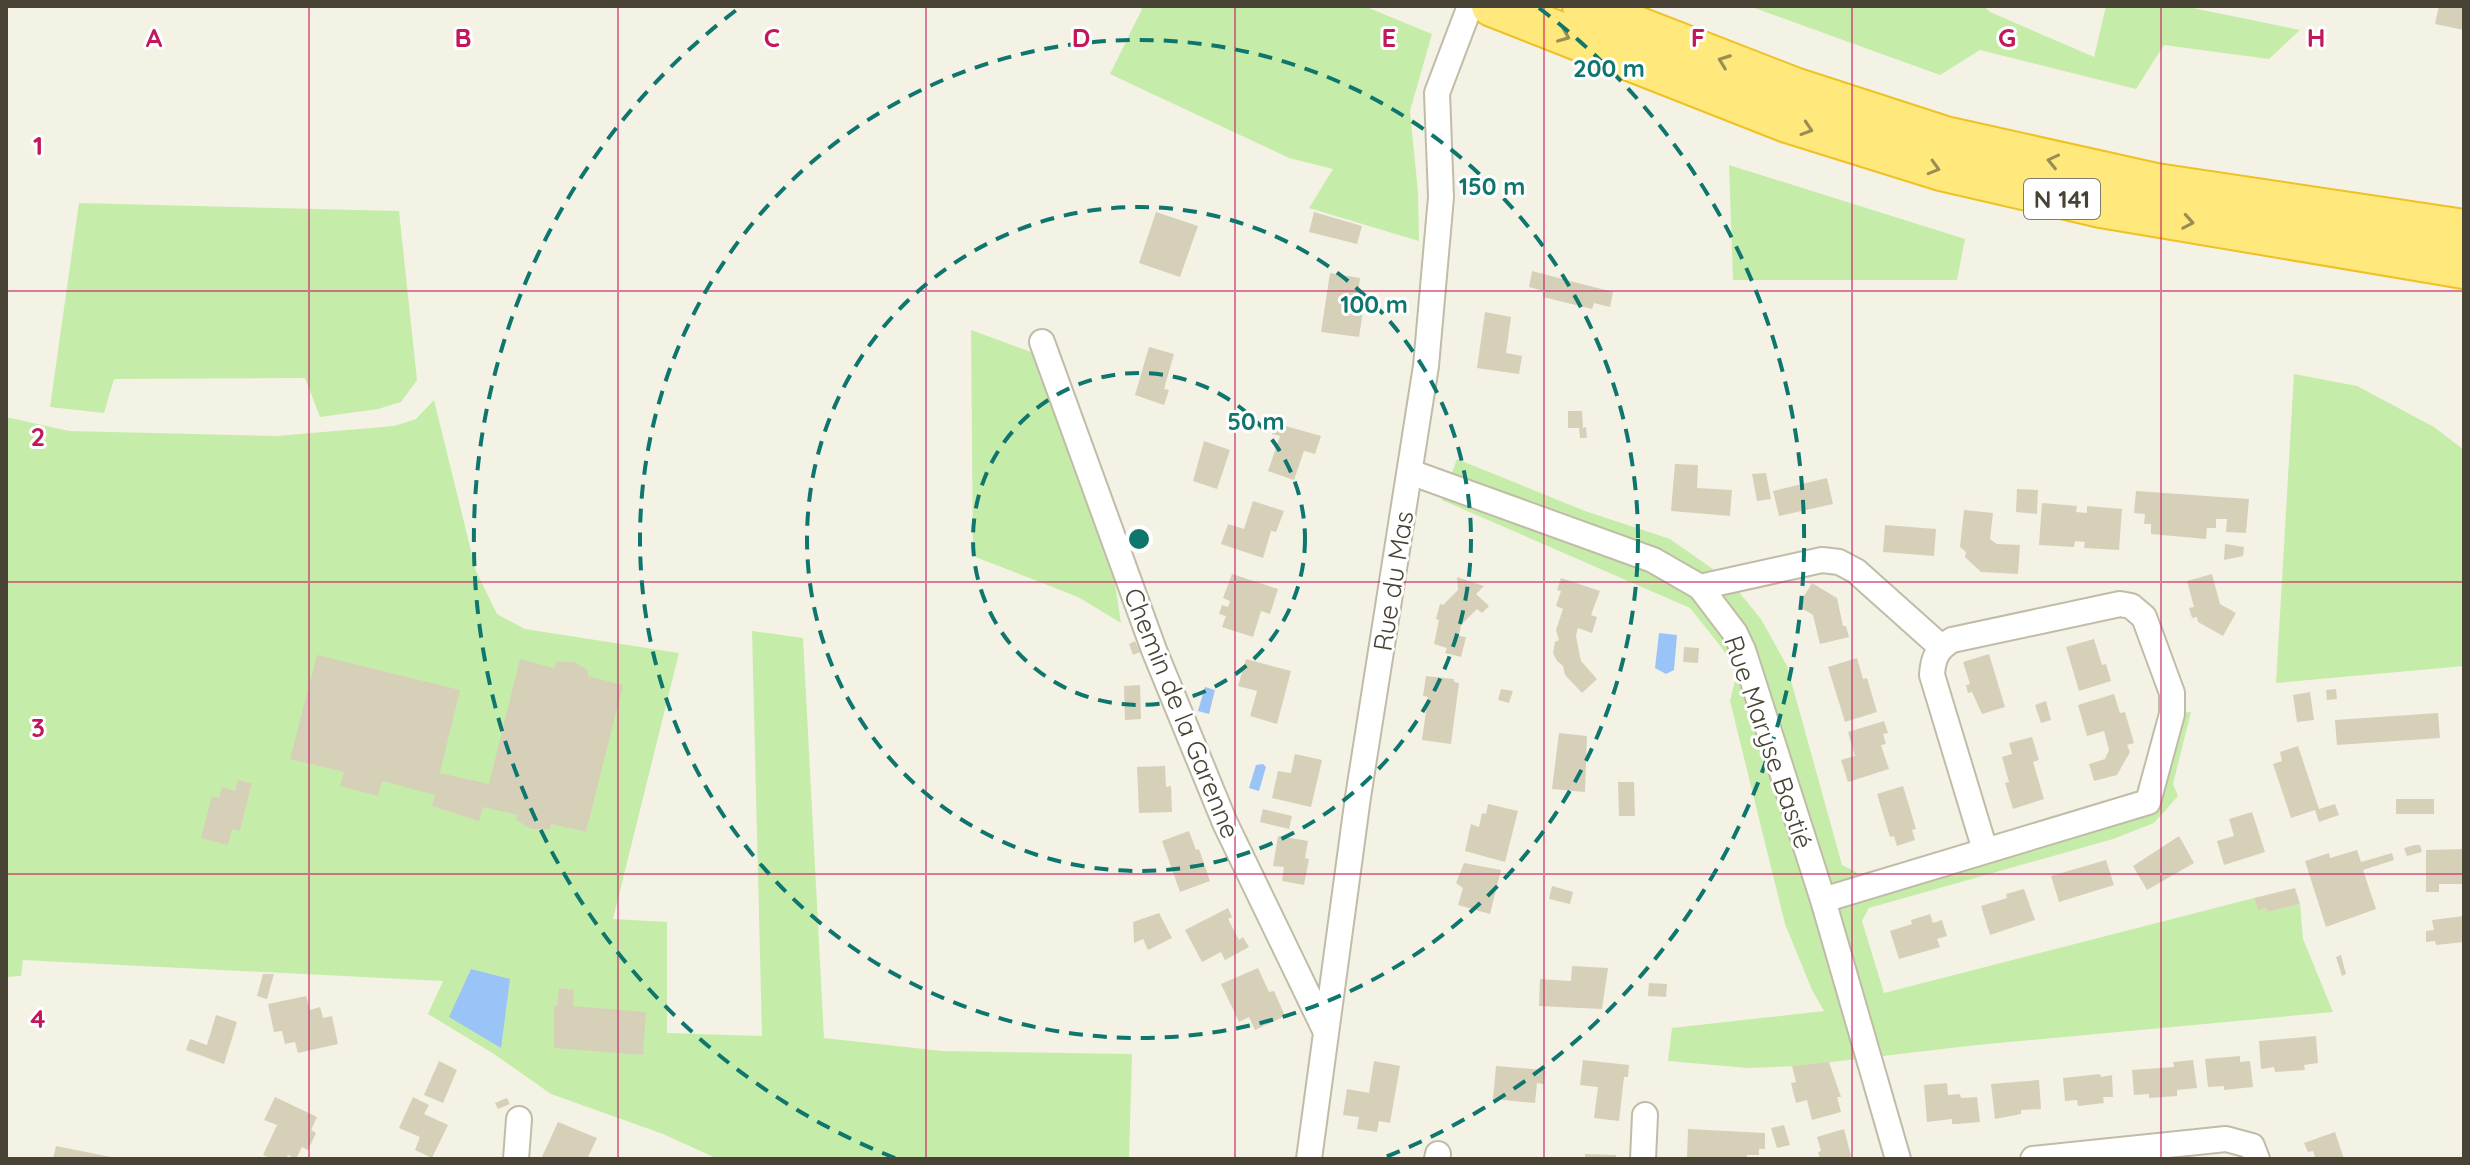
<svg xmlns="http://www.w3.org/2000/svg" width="2470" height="1165" font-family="Quicksand,sans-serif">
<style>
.green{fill:#c5eda9}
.water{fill:#9ac4f8}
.building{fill:#d7d0b9}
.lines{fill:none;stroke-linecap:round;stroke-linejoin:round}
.minor-casing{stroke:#c1bca6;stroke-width:28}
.trunk-casing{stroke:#efc124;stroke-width:44}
.minor{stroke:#fff;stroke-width:24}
.trunk{stroke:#ffe97c;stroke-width:40}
.oneway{stroke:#9a8e54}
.grid{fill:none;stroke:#c2185b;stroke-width:2;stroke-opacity:0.55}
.ring{fill:none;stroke:#0f766e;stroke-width:4;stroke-dasharray:14 10}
.labels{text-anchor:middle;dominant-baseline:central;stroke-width:6;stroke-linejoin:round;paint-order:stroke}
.shield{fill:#fff;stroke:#7f7b71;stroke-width:2}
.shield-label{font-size:24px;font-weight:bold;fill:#484334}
.street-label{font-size:26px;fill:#484334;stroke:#fff}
.grid-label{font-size:26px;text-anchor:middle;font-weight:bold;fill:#c2185b;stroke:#fff;stroke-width:6;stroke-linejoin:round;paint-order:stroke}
.centre{fill:#0f766e;stroke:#fff;stroke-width:4}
.ring-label{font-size:24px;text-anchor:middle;font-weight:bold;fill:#0f766e;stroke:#fff;stroke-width:6;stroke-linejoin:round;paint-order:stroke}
</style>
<rect width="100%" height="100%" fill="#f4f2e5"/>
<path class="green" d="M1137,6H1364L1432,34L1410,111L1418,192L1419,241L1309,208L1333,169L1289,158L1110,74L1142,9Z
M1749,6H1984L1990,12L2094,57L2106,6H2183L2300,30L2269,59L2164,45L2136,89L1980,50L1940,75Z
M1729,165L1965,239L1957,280H1733Z
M79,203L399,211L417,380L401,402L378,409L320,417L305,378L114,379L104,413L50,407Z
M971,330L1034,353L1113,571L1121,623L1078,597L973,556Z
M2294,374L2357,386L2434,427L2464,450V666L2276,683Z
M434,400L476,571L497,614L525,629L679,653L613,919L667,922V1033L762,1036L752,631L803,638L824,1038L942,1051L1132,1054L1129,1159H718L663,1134L551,1094L494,1054L428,1014L443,981L23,960L21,976L6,977V417L69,431L276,436L394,426L416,419Z
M1457,459L1585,511L1670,539L1730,581L1761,619L1787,666L1842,865L1856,872L1862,888L2148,802L2172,714L2191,712L2173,784L2178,796L2154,823L2113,839L1869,908L1862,921L1884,993L2254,898L2258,909L2266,908L2268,912L2300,904L2303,939L2333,1012L1977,1045L1797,1066L1748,1068L1668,1061L1672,1028L1824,1011L1812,990L1785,924L1730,701L1737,673L1722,648L1690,608L1442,500Z"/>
<path class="water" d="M1659,633L1677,635L1674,670L1666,674L1655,668Z
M1205,687L1215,690L1209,714L1198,711Z
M1263,764L1266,767L1259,791L1249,788L1256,765Z
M471,969L510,979L501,1048L449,1017Z"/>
<path class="building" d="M2439,6H2464V30L2435,24Z
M1156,212L1198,226L1180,277L1139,263Z
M1314,212L1362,226L1357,244L1309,232Z
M1532,271L1613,292L1610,307L1594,303L1592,309L1543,297L1544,291L1529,287Z
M1330,273L1360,278L1356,310L1363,311L1359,337L1321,332Z
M1485,312L1511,317L1506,353L1522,356L1519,374L1477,368Z
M1149,347L1174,354L1164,389L1169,390L1164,405L1135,395Z
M1568,411H1582L1583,428L1586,427L1587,438H1580L1579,428H1568Z
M1275,423L1321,436L1315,454L1304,451L1294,480L1268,471L1280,436L1272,434Z
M1204,441L1230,450L1217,489L1193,481Z
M1675,464L1698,465L1697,488L1732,490L1730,516L1671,511Z
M1766,473L1771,499L1757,501L1752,474Z
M1827,478L1833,504L1779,516L1773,491Z
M2017,489L2038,490L2037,514L2016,512Z
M2136,491L2249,499L2246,533L2226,532L2227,519H2216V528H2207L2206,539L2151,534V524H2144L2145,514L2134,513Z
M1253,501L1284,511L1276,532L1271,531L1263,558L1221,544L1228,524L1244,529Z
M2042,503L2077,506L2076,512L2087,513V506L2122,509L2119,550L2084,548L2085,542L2075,541L2074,547L2039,545Z
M1964,510L1993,513L1990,539L1997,544L2020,545L2018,574L1981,572L1965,557L1966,552L1960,547Z
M1885,525L1936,529L1934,556L1883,552Z
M2225,544L2244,547L2243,556L2224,560Z
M1232,574L1278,589L1270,614L1261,611L1253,637L1222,627L1226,616L1219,614L1222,605L1228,607L1230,601L1223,598Z
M2212,574L2220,604L2236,613L2223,636L2198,622L2197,617L2192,618L2189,608L2194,607L2187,581Z
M1457,577L1484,586L1476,594L1489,606L1482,613L1477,609L1461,625L1459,636L1466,637L1461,657L1445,653L1447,648L1434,644L1439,620L1436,619L1440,604L1443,605L1458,590Z
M1561,578L1600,591L1591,615L1597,617L1592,633L1578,628L1576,636L1581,661L1597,679L1582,693L1565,675L1563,666L1557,661L1553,653L1555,642L1559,640L1556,630L1563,609L1556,606L1561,591L1557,590Z
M1812,583L1837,598L1843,626H1846L1849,637L1820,644L1813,615L1798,606Z
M2094,639L2102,665L2106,664L2111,681L2079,691L2066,647Z
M1135,641L1140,652L1133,655L1129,644Z
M1684,647L1699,648L1698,663L1683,662Z
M1989,654L2005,707L1982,714L1972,692L1968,693L1966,685L1970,684L1963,662Z
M317,655L460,690L440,773L489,784L520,659L554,668L557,662H574L588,670V676L623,685L586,832L551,824L550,829H531L516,820L518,815L483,807L479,821L432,806L435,795L382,781L378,796L340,786L344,772L290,759Z
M1857,658L1863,679L1867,678L1877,712L1845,722L1828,667Z
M1246,659L1291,671L1277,724L1250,716L1257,691L1238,686Z
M1426,676L1454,679V682L1459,683L1451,744L1422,740L1428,697L1423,696Z
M1140,685L1141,719L1125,720L1124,686Z
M1501,689L1513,691L1509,703L1498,700Z
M2336,689L2337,699L2327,700L2326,690Z
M2310,692L2314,720L2297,722L2293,695Z
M2114,694L2120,713L2125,712L2134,743L2127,745L2130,752L2117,775L2094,781L2089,764L2105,759L2109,750L2104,731L2087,736L2078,705Z
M2046,701L2051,720L2041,723L2035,705Z
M2438,713L2440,738L2337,745L2335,720Z
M1884,721L1888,733L1883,734L1886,744L1881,745L1889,769L1848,782L1841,760L1855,756L1848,732Z
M1559,733L1587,736L1585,792L1552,789Z
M2032,737L2039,760L2033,762L2044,799L2013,809L2005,783L2009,782L2002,757L2012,754L2009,743Z
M2298,746L2319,809L2335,804L2339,815L2319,822L2315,810L2291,818L2273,764L2282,761L2280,752Z
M1295,754L1322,760L1311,807L1272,798L1278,771L1291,773Z
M1165,766L1166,787L1171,786L1172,812L1139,813L1137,767Z
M238,780L252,783L240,831L232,829L228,845L201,838L212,796L219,798L222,787L235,791Z
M1618,782H1634L1635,816H1619Z
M1903,786L1916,829L1912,830L1915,840L1897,846L1894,836L1890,837L1877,794Z
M2396,799H2434V814H2396Z
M1488,804L1518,811L1505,862L1465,851L1471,824L1479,827L1482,813L1486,814Z
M1263,809L1292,816L1289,829L1260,822Z
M2252,812L2265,852L2224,865L2217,841L2234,836L2229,819Z
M1189,831L1196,850L1199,849L1210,881L1180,892L1162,841Z
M1278,836L1308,841L1305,858L1309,859L1304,885L1282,881L1284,867L1273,866Z
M2179,836L2194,863L2147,890L2133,866Z
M2415,845H2420L2422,852L2407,856L2404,848Z
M2464,849V884H2439V892H2426V850Z
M2357,850L2361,862L2392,853L2394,860L2363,870L2376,909L2326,927L2305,861L2329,853L2330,858Z
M2106,860L2114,885L2059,902L2051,876Z
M1464,863L1501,870L1490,914L1458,905L1463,888L1456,883Z
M1552,886L1573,892L1570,904L1549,899Z
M2295,888L2300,904L2268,912L2266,908L2258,910L2254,898Z
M2024,889L2035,920L1990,935L1981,906L2007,898L2006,894Z
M1228,908L1232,917L1228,919L1239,940L1243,937L1249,947L1225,960L1221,952L1202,962L1185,930Z
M1159,913L1172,938L1148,950L1143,939L1134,943L1133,922Z
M1930,914L1933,923L1942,920L1947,936L1937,939L1940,947L1899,959L1890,931L1912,924L1911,920Z
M2464,916V942L2436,945L2435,941L2426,942V931L2434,930L2432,920Z
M2341,955L2346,974L2342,976L2336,957Z
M1572,966L1608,968L1602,1009L1539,1006L1540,979L1571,981Z
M1258,968L1269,992L1274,991L1285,1016L1255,1030L1249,1017L1239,1022L1221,984Z
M263,974H274L267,999L257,996Z
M1649,983L1667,984L1666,997L1648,996Z
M559,988L574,990L573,1006L646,1012L643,1055L554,1048V1006H557Z
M306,996L310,1010L320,1007L323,1018L332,1016L338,1044L298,1053L295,1042L285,1044L282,1031L274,1032L268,1004Z
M216,1015L237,1022L224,1064L186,1050L190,1039L207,1045Z
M2316,1036L2318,1063L2304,1065L2305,1070L2275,1072L2274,1067L2261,1069L2259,1041Z
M2240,1056V1062L2250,1061L2253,1087L2224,1090V1086L2208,1087L2205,1059Z
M1583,1060L1629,1065L1628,1077H1624L1619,1121L1594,1118L1598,1087L1580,1085Z
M2193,1060L2197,1088L2177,1090V1096L2149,1098V1094L2134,1095L2132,1070L2174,1067L2173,1062Z
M439,1061L457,1070L443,1103L424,1095Z
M1374,1061L1400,1066L1390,1123L1379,1121L1377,1132L1357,1129L1359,1117L1343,1115L1347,1089L1369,1093Z
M1829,1062L1841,1097H1837L1841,1112L1812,1120L1807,1100L1796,1103L1791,1083L1796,1082L1792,1066Z
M1496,1066L1545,1070L1544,1084L1537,1083L1535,1103L1493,1099Z
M2100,1074L2101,1077L2112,1075L2113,1097H2103L2104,1103L2078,1106L2077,1100L2065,1101L2063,1078Z
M2039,1080L2041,1109L2021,1110V1114L1995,1119L1991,1084Z
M1947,1083L1948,1095L1960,1094L1961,1098L1977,1097L1980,1122L1957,1124H1952V1119L1927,1122L1924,1085Z
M275,1097L317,1117L311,1130L316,1133L308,1150L302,1147L296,1159L288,1155L286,1159H273L263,1155L277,1125L264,1120Z
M413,1097L429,1105L424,1114L448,1125L432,1158L415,1150L420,1137L399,1128Z
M507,1098L510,1104L498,1109L495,1103Z
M558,1122L597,1138L587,1159H541Z
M1784,1125L1790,1145L1777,1148L1771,1128Z
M1688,1129L1765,1133V1149H1759V1155H1747V1159H1687Z
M1844,1129L1851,1156L1846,1159H1820L1818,1152L1821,1151L1817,1137Z
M2335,1132L2344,1159H2316L2313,1151L2308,1152L2304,1143Z
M56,1146L116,1158V1159H53Z
M1585,1154L1616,1155V1159H1585Z"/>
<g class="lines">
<g class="minor-casing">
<path id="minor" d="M1042,342L1154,650L1225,823L1325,1030
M1410,472L1653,560L1700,587L1735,633L1743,650L1823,900L1898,1159
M1700,587L1822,560L1839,562L1856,571L1941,647
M1823,900L2148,802L2172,714V693L2144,617L2131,606L2120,604L1952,640C1937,649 1933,658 1932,675L1985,850
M516,1159L519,1119
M1309,1159L1358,797L1426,366L1441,197L1437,93L1470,6
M1437,1159L1438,1154
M1643,1159L1645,1115
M2033,1159L2226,1139L2252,1146L2257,1159"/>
</g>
<g class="trunk-casing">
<path id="trunk" d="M1492,6L1787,122L1941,170L2101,207L2464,268
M1583,6L1794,88L1945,137L2156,184L2464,230"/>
</g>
<use href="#minor" class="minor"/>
<use href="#trunk" class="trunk"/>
</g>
<defs><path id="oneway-chevron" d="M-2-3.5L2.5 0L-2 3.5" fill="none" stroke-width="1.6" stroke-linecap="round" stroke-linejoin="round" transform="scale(2)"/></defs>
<g class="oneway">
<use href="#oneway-chevron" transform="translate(1564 36) rotate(22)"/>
<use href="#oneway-chevron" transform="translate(1724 61) rotate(-159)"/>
<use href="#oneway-chevron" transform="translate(1807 129) rotate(18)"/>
<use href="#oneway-chevron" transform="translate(2053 161) rotate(-167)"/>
<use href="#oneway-chevron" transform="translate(1934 168) rotate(16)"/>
<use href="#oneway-chevron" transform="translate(2188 222) rotate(10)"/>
</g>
<path class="grid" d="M309,6V1159M618,6V1159M926,6V1159M1235,6V1159M1544,6V1159M1852,6V1159M2161,6V1159M6,291H2464M6,582H2464M6,874H2464"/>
<g class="ring">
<circle cx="1139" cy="539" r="166"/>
<circle cx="1139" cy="539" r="332"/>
<circle cx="1139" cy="539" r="499"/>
<path d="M895 1158A665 665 0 0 1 739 8M1539 8A665 665 0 0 1 1383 1158"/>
</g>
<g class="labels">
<rect class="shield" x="2024" y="179" width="76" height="40" rx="6"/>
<g class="shield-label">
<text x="2062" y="199">N 141</text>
</g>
<g class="street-label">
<text transform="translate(1393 581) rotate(-81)">Rue du Mas</text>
<text transform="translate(1182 713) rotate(68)">Chemin de la Garenne</text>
<text transform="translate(1769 742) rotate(71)">Rue Maryse Bastié</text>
</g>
</g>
<g class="grid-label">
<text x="154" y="47">A</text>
<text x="463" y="47">B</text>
<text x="772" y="47">C</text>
<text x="1081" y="47">D</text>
<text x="1389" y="47">E</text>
<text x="1698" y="47">F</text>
<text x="2007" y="47">G</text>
<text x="2316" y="47">H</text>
<text x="38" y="155">1</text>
<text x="38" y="446">2</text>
<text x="38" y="737">3</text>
<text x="38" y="1028">4</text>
</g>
<circle cx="1139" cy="539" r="12" class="centre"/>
<g class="ring-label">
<text x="1609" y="77">200 m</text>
<text x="1492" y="195">150 m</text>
<text x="1374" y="313">100 m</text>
<text x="1256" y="430">50 m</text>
</g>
<rect width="2470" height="1165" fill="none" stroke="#484334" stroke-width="16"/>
</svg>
